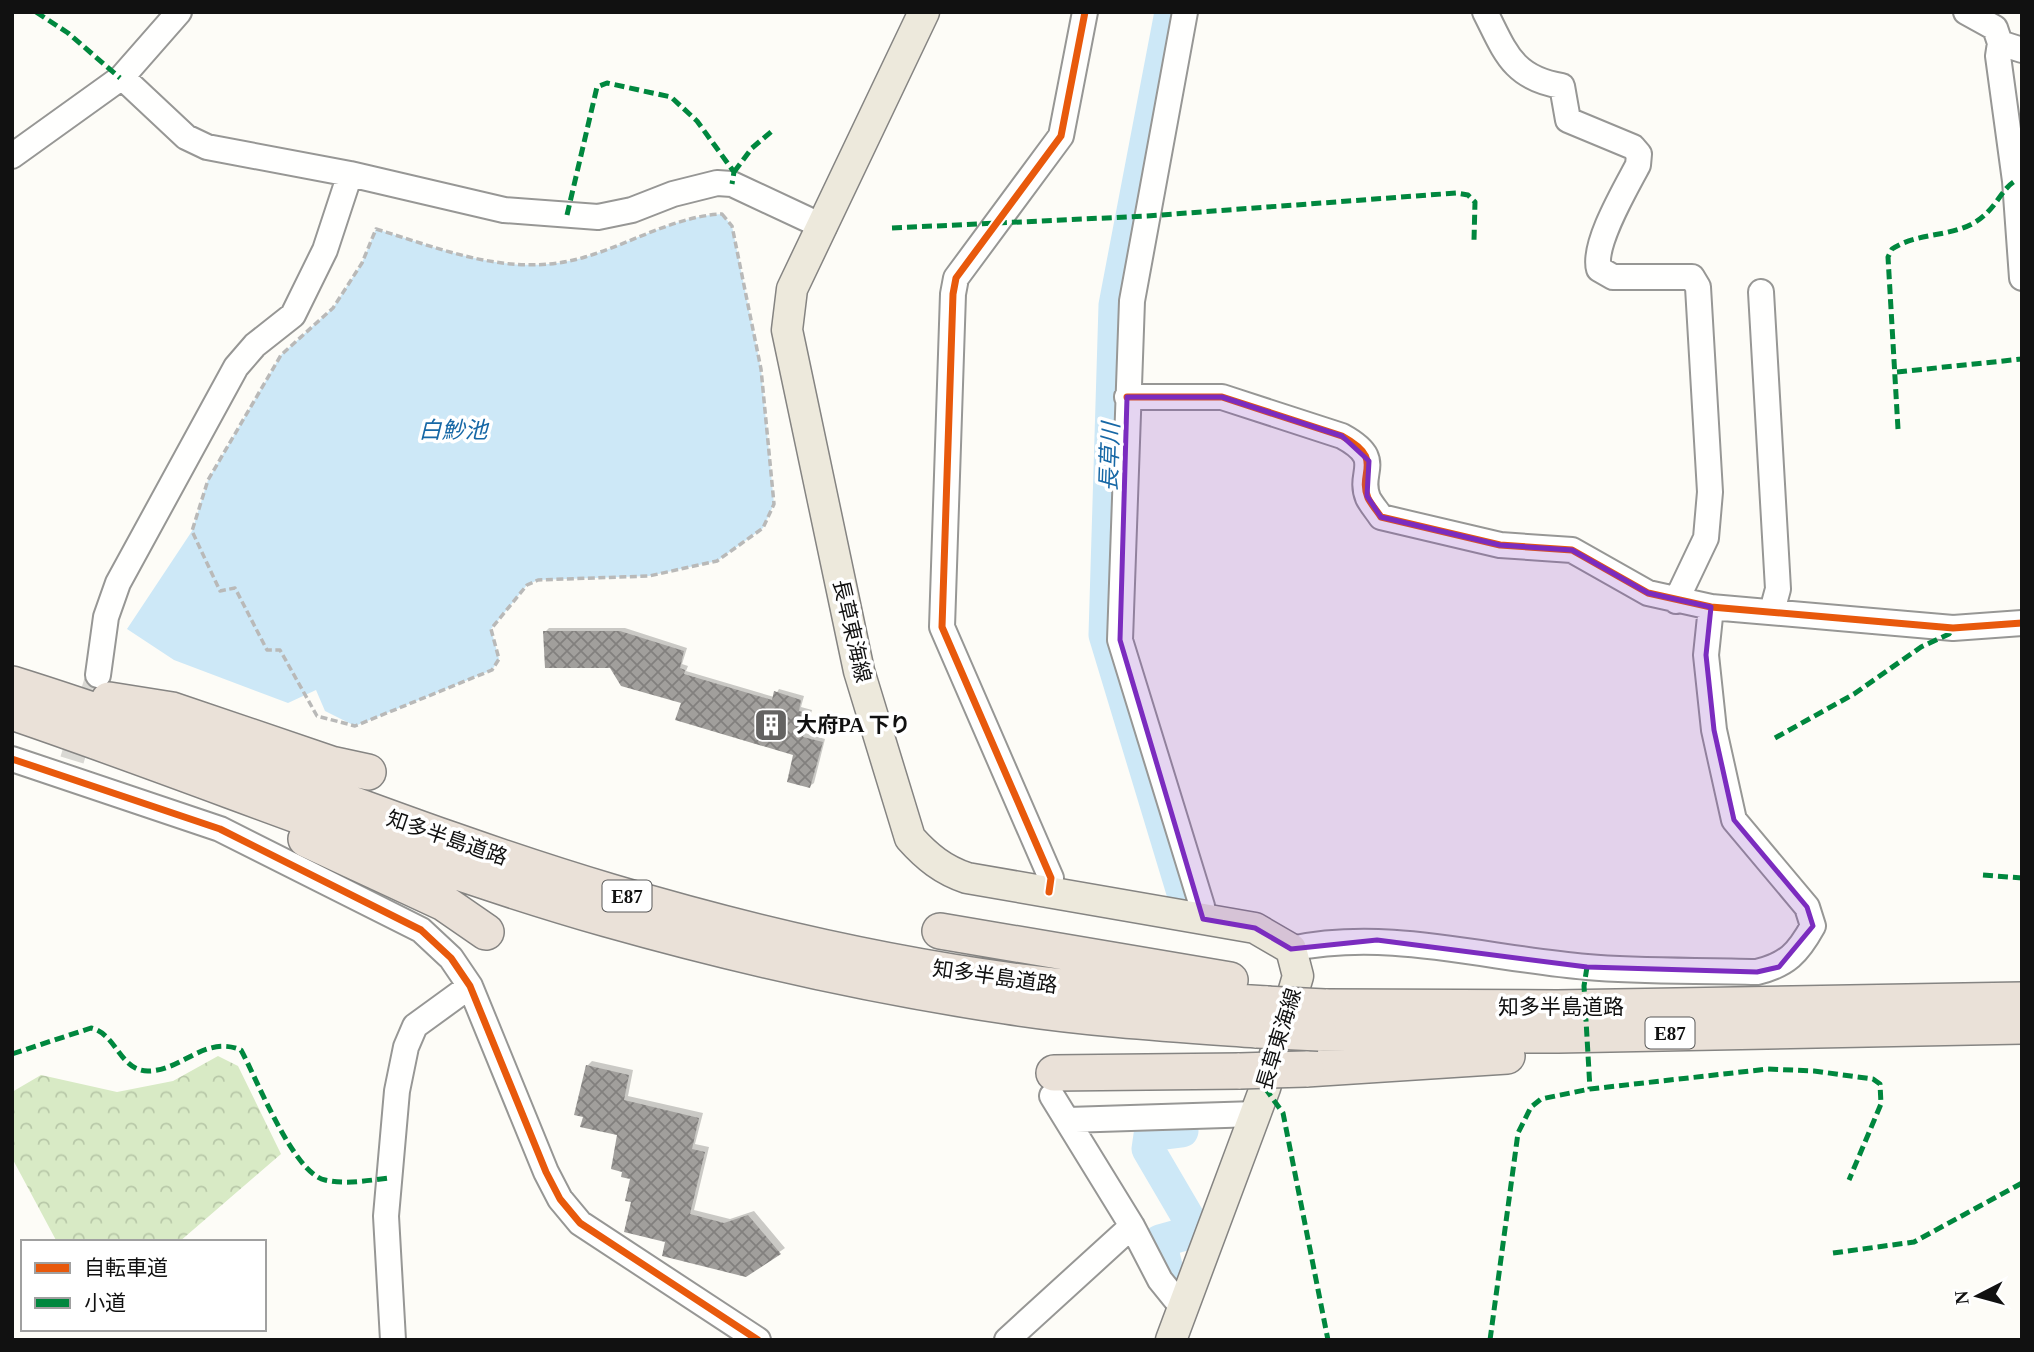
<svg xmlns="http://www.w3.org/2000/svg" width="2034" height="1352" font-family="'Times New Roman','Noto Sans JP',serif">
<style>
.forest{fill:url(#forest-crowns)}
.water{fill:#cde8f7}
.shadow{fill:#0003}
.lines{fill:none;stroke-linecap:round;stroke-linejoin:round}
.river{stroke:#cde8f7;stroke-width:33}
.building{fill:url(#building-cross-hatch)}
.minor-tunnel{stroke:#dad9d4;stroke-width:24;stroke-dasharray:24 12;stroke-linecap:butt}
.minor-casing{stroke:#979795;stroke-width:28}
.major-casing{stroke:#858482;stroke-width:33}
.highway-casing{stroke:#858482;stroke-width:38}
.path{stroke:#b9b9b8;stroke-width:3.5;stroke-dasharray:7 3.5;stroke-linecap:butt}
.minor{stroke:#fffffe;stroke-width:24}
.major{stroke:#ede9dc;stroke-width:30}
.highway{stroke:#eae1d8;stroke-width:35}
.highway-bridge-casing{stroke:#858482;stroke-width:38;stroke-linecap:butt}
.highway-bridge{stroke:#eae1d8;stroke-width:35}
.quiet{stroke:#00873e;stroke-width:5;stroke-dasharray:10 5;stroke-linecap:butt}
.cycleway-casing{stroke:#fff;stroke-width:11}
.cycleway{stroke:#e8590c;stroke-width:7}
.marked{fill:#7b2cbf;fill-opacity:0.2;stroke:#7b2cbf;stroke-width:5;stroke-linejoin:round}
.labels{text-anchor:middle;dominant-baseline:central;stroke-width:7;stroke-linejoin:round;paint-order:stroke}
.shield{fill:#fff;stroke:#585858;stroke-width:2}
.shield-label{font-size:19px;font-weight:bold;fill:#111}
.street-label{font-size:21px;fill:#111;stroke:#fff}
.poi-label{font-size:21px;font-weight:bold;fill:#111;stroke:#fff;text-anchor:start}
.water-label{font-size:23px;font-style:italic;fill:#1768a6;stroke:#fff}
</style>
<defs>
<pattern id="forest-crowns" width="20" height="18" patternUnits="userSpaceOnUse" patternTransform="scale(1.75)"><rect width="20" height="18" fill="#d8eac5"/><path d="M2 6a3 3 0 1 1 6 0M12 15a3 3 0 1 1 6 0" fill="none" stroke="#b8c8a8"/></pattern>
<pattern id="building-cross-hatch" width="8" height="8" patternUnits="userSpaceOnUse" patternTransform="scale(1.75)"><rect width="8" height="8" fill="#a19f9c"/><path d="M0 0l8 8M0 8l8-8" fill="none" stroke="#82807e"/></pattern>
</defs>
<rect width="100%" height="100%" fill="#fdfcf7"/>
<path class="forest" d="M218,1056L238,1066L281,1154L179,1242H57L12,1158V1092L41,1075L117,1092L173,1081Z"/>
<path class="water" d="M722,214L732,226L761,369L774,504L763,528L717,561L649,576L538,580L527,585L491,629L499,659L492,670L355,726L325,711L316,690L288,703L174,660L127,629L192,531L208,480L281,355L333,308L362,263L376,229C445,250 512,279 585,257C630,244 675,216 722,214Z"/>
<path class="shadow" d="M549,628H625L687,648L682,664L688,666L686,671L774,697L779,689L804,696L801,707L812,710L805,733L825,739L814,783L810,786L795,754L611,666L545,632Z
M592,1061L633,1070L628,1096L703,1113L695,1144L709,1147L694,1210L730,1219L754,1211L785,1248L746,1276L667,1240L633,1201V1177L619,1134L585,1116L587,1066Z"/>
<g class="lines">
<path class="river" d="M1171,12L1115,305L1105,635L1184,896
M1167,1270L1160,1241L1196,1231L1148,1149L1150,1135L1182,1131"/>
</g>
<path class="building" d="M543,631H620L684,651L680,668L685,670L684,674L772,700L774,691L801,700L799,711L809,714L803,737L823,742L810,788L787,782L793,755L675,720L681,703L621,686L610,668H545Z
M586,1065L629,1075L624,1100L699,1118L692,1149L705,1152L690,1214L724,1223L748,1215L781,1254L746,1277L662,1256L665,1242L624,1232L631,1202L625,1201L630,1179L621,1177L622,1172L611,1169L617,1135L580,1127L583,1117L574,1115Z"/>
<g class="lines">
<path class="minor-tunnel" d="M72,760L98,675"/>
<g class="minor-casing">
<path id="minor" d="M1185,12L1132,301L1120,640L1202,906L1203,919
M1485,12C1505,51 1512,78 1562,86L1568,120L1633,147L1639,154L1638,165C1626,188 1592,245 1599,269L1613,277H1692L1698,287L1710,492L1706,538L1676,601
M1966,12L1995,28L2000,43L1998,56L2015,181L2022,278
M2000,43L2022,50
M122,77L186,137L207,147L350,174L504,210L598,217L632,210L673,194L717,183L732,184L824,227
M12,156L122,77L179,12
M1761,292L1778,589L1772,611
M1127,397H1222L1342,436C1386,460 1357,471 1368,498C1371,504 1377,511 1381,517L1500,545L1572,550L1648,593L1711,607L1953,628L2022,623
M98,675L106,617L118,583L236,367L255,345L293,315L325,250L350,174
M12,759L220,829L421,930L451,958L470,986L546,1172L560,1199L580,1223L758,1340
M1049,892L1051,878L942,627L953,294L956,278L1061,136L1085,12
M1291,949C1389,928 1488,959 1587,967C1643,972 1700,970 1757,972C1787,965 1798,953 1813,926L1807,907L1734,820L1714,730L1706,655L1711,607
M1052,1096L1132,1226L1160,1280L1181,1306
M1068,1120L1256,1114
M393,1340L386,1216L397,1091L406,1047L415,1026L470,986
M1007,1340L1132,1226"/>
</g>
<g class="major-casing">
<path id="major" d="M924,12L792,289L787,330L859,671L910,838C927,857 943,870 967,878L1255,928L1291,949L1298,976L1265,1088L1171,1340"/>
</g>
<g class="highway-casing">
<path id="highway" d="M12,684C214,747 409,832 611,892C742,931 878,963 1013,981C1098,992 1182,999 1267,1004
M109,700L172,710L331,764L368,772
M12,712C209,779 407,862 607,919C738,956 871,986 1006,1006C1089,1019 1173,1024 1257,1030
M306,839L444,903L486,932
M940,931L1230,980
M1325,1007L1557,1008L2022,1000
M1319,1033L1558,1035L2022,1026
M1306,1069L1507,1056
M1054,1073L1240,1071"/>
</g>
<path class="path" d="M722,214L732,226L761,369L774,504L763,528L717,561L649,576L538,580L527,585L491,629L499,659L492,670L355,726L317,716L280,650H267L235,588L220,591L192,531L208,480L281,355L333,308L362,263L376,229C445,250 512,279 585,257C630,244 675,216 722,214Z"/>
<use href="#minor" class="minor"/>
<use href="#major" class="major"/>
<use href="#highway" class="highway"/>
<g class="highway-bridge-casing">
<path id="highway-bridge" d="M1267,1004L1325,1007
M1257,1030L1319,1033
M1240,1071L1306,1069"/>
</g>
<use href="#highway-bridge" class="highway-bridge"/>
<path class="quiet" d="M36,12L68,33L120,78
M734,172L752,148L772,131
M567,215L597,87L607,83L671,97L697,121L734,172L732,184
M892,228L1147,216L1456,193L1468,195L1475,202L1474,240
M1897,372L2022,359
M1898,429L1888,257L1892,249C1916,233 1947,237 1972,224C1996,211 2000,190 2015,181
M1775,738L1854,694L1921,647L1949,634L1953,629
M1983,875L2022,878
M1587,967L1584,986L1590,1089
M12,1054L91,1028C117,1034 120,1072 149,1071C183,1070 205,1035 241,1050C257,1079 293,1173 325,1180C345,1185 370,1180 390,1178
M1265,1088L1283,1113L1328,1340
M1833,1253L1914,1242L2022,1183
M1490,1340L1518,1133L1531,1107L1541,1099L1590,1089L1768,1069L1814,1071L1873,1079L1880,1084L1881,1104L1849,1180"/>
<g class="cycleway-casing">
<path id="cycleway" d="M1127,397H1222L1342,436C1386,460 1357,471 1368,498C1371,504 1377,511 1381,517L1500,545L1572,550L1648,593L1711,607L1953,628L2022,623
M12,759L220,829L421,930L451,958L470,986L546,1172L560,1199L580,1223L758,1340
M1049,892L1051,878L942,627L953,294L956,278L1061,136L1085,12"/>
</g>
<use href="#cycleway" class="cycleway"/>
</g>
<path class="marked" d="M1127,397H1222L1342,436L1369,461L1367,496L1381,517L1500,545L1572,550L1648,593L1711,607L1706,655L1714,730L1734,820L1807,907L1813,926L1779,967L1757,972L1587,967L1377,940L1291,949L1255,928L1203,919L1120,640Z"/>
<defs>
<g id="building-square" transform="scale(1.75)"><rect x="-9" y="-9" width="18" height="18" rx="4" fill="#646362" stroke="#fff"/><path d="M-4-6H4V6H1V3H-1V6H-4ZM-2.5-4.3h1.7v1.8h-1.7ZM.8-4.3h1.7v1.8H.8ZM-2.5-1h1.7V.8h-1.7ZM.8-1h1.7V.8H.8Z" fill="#fff"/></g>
</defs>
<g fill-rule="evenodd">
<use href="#building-square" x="771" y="725"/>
</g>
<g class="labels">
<g class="shield">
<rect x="602.5" y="880.5" width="49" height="31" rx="5"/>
<rect x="1645.5" y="1017.5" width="49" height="31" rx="5"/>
</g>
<g class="shield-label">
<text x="627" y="896">E87</text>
<text x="1670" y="1033">E87</text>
</g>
<g class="street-label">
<text transform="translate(852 631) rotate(77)">長草東海線</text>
<text transform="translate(447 838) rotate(19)">知多半島道路</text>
<text transform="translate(995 977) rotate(8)">知多半島道路</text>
<text x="1561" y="1007">知多半島道路</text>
<text transform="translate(1279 1039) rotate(-73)">長草東海線</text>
</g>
<g class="poi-label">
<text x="796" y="725">大府PA 下り</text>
</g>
<g class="water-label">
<text x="453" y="430">白魦池</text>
<text transform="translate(1110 457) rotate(-88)">長草川</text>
</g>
</g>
<rect width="2034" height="1352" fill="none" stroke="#111111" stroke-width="28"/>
<rect x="21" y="1240" width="245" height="91" fill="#ffffff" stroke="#a0a0a0" stroke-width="2"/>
<rect x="35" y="1263" width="35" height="10" fill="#e8590c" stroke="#a0a0a0" stroke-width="2"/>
<text x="84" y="1275" font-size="21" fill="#111111">自転車道</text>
<rect x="35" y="1298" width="35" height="10" fill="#00873e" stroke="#a0a0a0" stroke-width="2"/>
<text x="84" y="1310" font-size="21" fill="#111111">小道</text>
<g transform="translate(1978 1296) rotate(264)" stroke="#ffffff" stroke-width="5" paint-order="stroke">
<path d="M0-5L12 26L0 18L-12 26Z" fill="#111111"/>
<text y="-10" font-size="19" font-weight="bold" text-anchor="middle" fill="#111111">N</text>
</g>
</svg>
